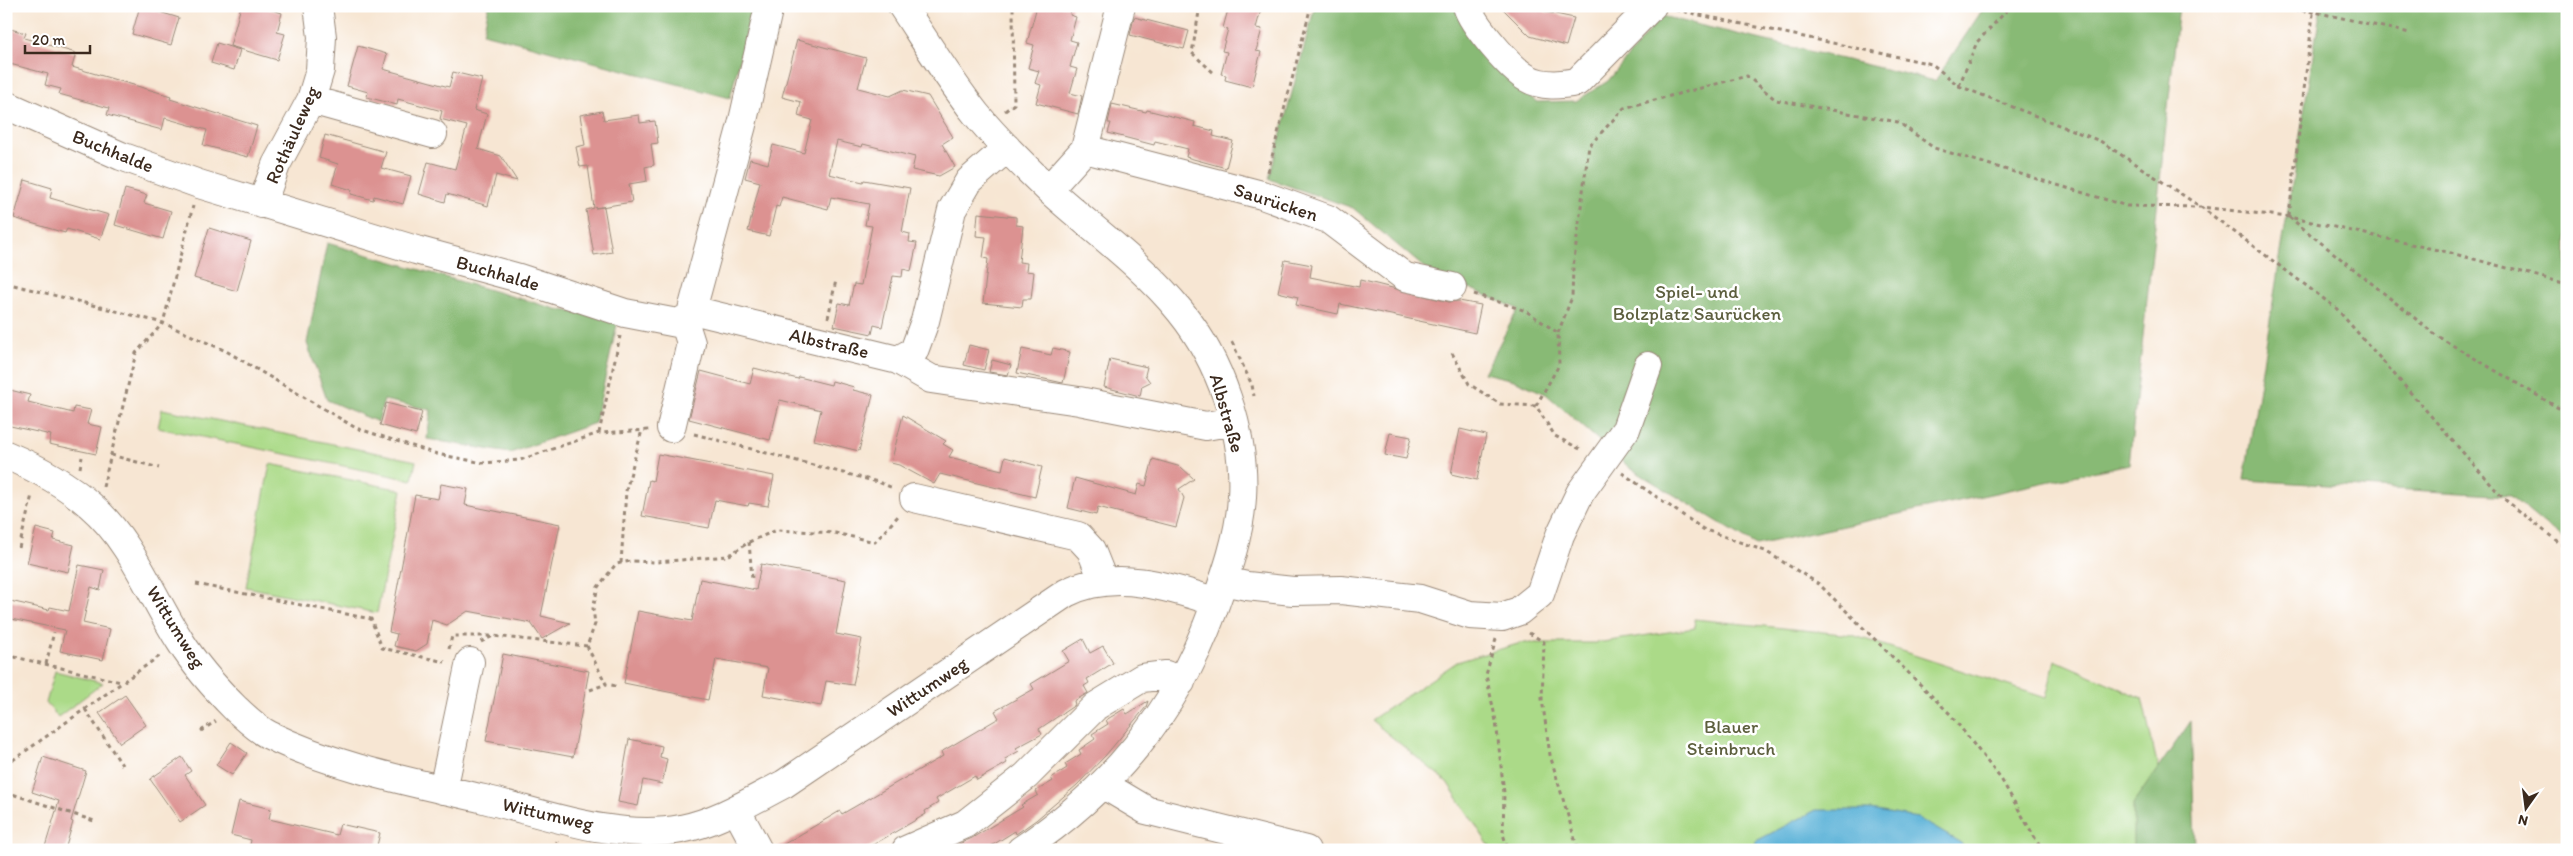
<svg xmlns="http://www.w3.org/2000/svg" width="2573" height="856" font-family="Itim,sans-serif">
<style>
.green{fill:#abda88;stroke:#738253}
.forest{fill:#88ba74;stroke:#627249}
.water{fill:#5cb2d8;stroke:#4c6e7b}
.building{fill:#dc9291}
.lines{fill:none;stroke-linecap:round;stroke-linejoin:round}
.minor-casing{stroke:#998878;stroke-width:30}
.path{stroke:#998878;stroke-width:3;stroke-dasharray:4 4;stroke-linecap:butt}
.minor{stroke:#fff;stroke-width:28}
.labels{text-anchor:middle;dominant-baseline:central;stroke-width:5;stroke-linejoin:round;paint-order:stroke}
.street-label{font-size:19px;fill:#3b2a1e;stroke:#fff}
.park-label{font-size:19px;fill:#5d5f3e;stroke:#fff}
</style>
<rect width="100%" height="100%" fill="#fff"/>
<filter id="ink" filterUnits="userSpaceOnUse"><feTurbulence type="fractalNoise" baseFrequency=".02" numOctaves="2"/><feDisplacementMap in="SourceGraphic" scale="10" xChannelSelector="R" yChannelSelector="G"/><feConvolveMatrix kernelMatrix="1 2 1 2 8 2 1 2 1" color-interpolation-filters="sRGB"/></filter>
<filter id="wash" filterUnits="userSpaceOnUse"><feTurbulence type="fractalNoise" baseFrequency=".0096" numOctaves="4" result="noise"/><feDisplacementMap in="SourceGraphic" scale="20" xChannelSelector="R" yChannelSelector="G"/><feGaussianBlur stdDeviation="1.12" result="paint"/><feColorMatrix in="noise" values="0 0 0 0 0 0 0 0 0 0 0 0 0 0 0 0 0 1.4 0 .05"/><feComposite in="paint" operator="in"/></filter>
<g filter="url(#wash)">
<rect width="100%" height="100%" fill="#f7e6d3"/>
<path class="green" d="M162,409L416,461L412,480L158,428Z
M270,464L402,490L377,613L246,587Z
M1694,619L1852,635L2046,698L2055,660L2142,698L2177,850H1492L1447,782L1371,720L1457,662L1521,643H1596L1695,628Z
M55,671L103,683L58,717L46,703Z"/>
<path class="forest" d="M489,6H753L730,98L483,33Z
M1315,6H1454L1475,44L1518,88L1537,102L1576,101L1608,81L1661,16L1935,81L1985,6H2179L2129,464L1756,545L1630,468L1546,394L1514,380L1484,373L1518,309L1427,270L1353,208L1269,179Z
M2321,6H2567V543L2510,496L2244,480Z
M327,243L556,309L618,320L595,423L510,453L427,439L431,410L384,400L378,422L327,400L307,343Z
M2191,721L2195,850H2133V804Z"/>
<path class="water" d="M1816,810H1870L1918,818L1961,843L1965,850H1754L1756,841Z"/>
<g id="blocks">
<path class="building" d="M140,6L179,18L171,45L132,34Z
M241,6H259L282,13L277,32L285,34L277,60L230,46Z
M1037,6H1072L1070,15L1076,17L1070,40L1077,42L1070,67L1077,69L1070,93L1082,96L1078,114L1036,103L1041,85L1035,83L1039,71L1028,68L1034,45L1027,43Z
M1229,6H1262L1256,28L1262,29L1256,51L1261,52L1252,87L1225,80L1226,75L1221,74L1227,52L1222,51L1228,29L1223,28Z
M1500,6H1540L1546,12L1574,18L1566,46L1530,36Z
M1134,17L1189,31L1184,49L1130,35Z
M6,28L26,33L24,38L76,53L72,67L171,96L170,99L257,126L248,157L203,145L207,130L165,118L162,130L107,115L109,108L59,94L61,89L45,85L48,74L6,63Z
M797,40L866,58L858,88L890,96L903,90L928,96L953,137L942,144L955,167L939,176L912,170L915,157L863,144L862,147L837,141L829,174L863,182L864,180L910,188L902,232L910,234L909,242L917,243L911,271L903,269L902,277L893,276L882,327L874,325L872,334L834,326L839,303L849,305L854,284L861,285L872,226L865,225L869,204L831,197L828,209L782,197L779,207L776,206L769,236L748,231L760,182L745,178L750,159L768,164L773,145L804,153L812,120L798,116L801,102L782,97Z
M217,43L240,50L234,70L211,63Z
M358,46L387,54L383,69L449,87L453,72L482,79L474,110L487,114L478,149L501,156L517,181L496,175L488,206L447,194L445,202L419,194L428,162L455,169L467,126L440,119L442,111L398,99L397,105L367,97L368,92L347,86Z
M1112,104L1146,112L1147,110L1195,122L1194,126L1214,131L1213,136L1233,141L1226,168L1186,157L1188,149L1155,141L1154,145L1108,133L1111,123H1108Z
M602,111L604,120L639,115L640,123L655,121L658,143L651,144L654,165L645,167L647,181L629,184L632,202L595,208L604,207L612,252L594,255L586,210L594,208L588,166L580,167L576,147L585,145L580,115Z
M325,135L386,152L381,168L411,176L403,204L374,196L373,200L351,194L352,190L332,184L338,164L319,158Z
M25,180L52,188L50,198L109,215L100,239L67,229L65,233L14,218Z
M125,189L147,195L144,203L171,211L163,239L115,225Z
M978,213L1016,217V225L1023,226L1019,262L1027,263L1026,271L1034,272L1031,299H1023L1022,307L983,303L988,259L983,258L986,237L976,236Z
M209,228L251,241L237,291L194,278Z
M1285,260L1312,265L1310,277L1359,287L1360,280L1449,302L1459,301L1481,305L1475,333L1340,304L1338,314L1296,305L1298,297L1278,292Z
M969,345L989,350L984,370L964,365Z
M1053,348L1070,352L1063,383L1017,373L1022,349L1051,355Z
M1110,359L1147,367L1145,375L1150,382L1142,386L1140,396L1104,387Z
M992,360L1011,365L1008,375L989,372Z
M754,368L798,379L799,377L831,385L832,381L854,387L853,390L873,395L859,451L814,440L821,410L780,400L770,440L689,419L701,371L750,384Z
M6,389L30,395L28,402L73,413L74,407L91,410L87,424L102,427L96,454L49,444L51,435L6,425Z
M386,403L422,412L416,435L380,425Z
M903,415L946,441L943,444L953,450L949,457L1002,470L1005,457L1042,467L1035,497L940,474L934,484L899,465L891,463Z
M1460,429L1486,435L1477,480L1451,474Z
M1390,433L1411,437L1406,459L1385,455Z
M658,454L774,476L768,506L749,503L748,506L715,500L709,528L642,516L649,480L653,481Z
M1153,459L1181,467L1194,479L1179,489L1184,498L1176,527L1098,507L1096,515L1068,508L1075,478L1136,495L1139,484L1146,486Z
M441,484L468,489L465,505L560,524L541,616L570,623L542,639L531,623L468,611L447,625L432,620L427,644L416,651L394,646L397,634L389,632L415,495L438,499Z
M36,528L55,533L53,540L74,545L68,572L27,563Z
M761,564L846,580L836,634L862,639L853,685L826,681L821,706L763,695L768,668L716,659L708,700L624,683L638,611L692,621L700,579L756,590Z
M79,565L104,570L100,590L91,587L83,623L110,629L103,660L60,651L65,630L6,618V600L49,610L50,607L69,611Z
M1083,639L1090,653L1103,646L1113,663L1087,679L1089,683L1084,686L1088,693L1074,701L1075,705L1039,729L1042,734L1016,748L1019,751L1005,759L1007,763L977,780L975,776L936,799L938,803L925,811L926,814L864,850H774L840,811L842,814L943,756L941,752L999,718L995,711L1034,689L1031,684L1069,661L1063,651Z
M503,654L589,671L573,757L486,741Z
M125,695L146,725L120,743L99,713Z
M1148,701L1146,707L1105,756L1077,785L1036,820L1016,834L1015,831L991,846L993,850H946L972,838L1023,807L1021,805L1038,795L1036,791L1053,781L1051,778L1067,768L1065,764L1081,754L1079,750L1095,739L1092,734L1108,724L1106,720L1124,709L1127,714Z
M629,739L662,746L660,757L667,759L662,784L643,780L638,806L618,802Z
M231,742L247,753L232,775L216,765Z
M43,757L86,771L71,821L73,822L65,850H44L59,801L32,792Z
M182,757L191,771L185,775L205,805L180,822L150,779Z
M239,801L271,809L269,819L337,835L340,824L380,833L376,850H249L251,840L231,835Z"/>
</g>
</g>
<g filter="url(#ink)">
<use href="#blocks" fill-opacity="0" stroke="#998878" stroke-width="1"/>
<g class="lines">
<g class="minor-casing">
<path id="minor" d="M902,6C926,42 949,80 976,114C998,141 1024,166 1049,190C1093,230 1143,265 1180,311C1220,360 1246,434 1242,497C1240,536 1225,577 1212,613C1176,712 1108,793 1021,850
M1467,6C1472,24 1511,69 1527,78C1542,87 1561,85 1577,82L1652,6
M311,100L433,134
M6,105L121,156L199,184L416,250L519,278L625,313L677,323L690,317L692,310L742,125L769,6
M1085,149L1262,195L1328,219L1405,277L1452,287
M1049,189L1085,149L1121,6
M262,204L276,165L311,100L320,70L322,37L318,6
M692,310L898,360L914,351L925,321L952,210L969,181L1007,148
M898,360L931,379L1079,401L1206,426L1234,421
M671,428L691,343L684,321
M6,455C37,468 65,483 90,505C132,541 151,596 180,641C195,665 216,689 236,709C246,718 257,729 269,735C336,768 412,782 484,799C546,814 616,841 681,829C717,822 751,801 784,784L1066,593C1114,569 1168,586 1216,602
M914,498L1078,536L1091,550L1103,580
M1223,581L1247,586L1293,591L1341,590L1420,599L1470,615L1502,617L1519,611L1540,594L1560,535L1580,493L1626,429L1648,366
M1104,785L1146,810L1306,850
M443,790L470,662
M736,809L758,850
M906,850L965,824L983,810L1026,776L1096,706L1142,678L1166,675L1181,682"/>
</g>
<path class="path" d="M1200,6L1192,53L1215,74
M2262,6L2315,12L2410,33
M1676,10L1932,64L1959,86L2100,141L2201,207L2336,308L2503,498L2567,549
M1959,86L1977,42L2011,6
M1005,111L1014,104L1013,6
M1268,172L1311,6
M2289,216L2314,6
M2289,217L2437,336L2567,413
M6,283L163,323L226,351L356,428L437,454L483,463L520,460L599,433L649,430
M1474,294L1526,311L1558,333L1559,365L1536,406
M828,318L836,280
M1558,333L1572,297L1573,268L1589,146L1624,108L1747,76L1776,100L1898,122L1934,148L2127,206L2201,207L2289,217L2451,253L2567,284
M1232,342L1252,385L1254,396
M1452,353L1469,384L1500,404L1536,406L1555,436L1582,450
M599,433L620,336
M694,434L878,482L893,488
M111,455L159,468
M80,468L82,457
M1622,473L1703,529L1765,551L1819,584L1950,714L2001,779L2042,850
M103,487L136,353L163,323L193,206
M749,542L752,578
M19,548L32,495
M621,563L626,491L642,430
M196,584L371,619L382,648L445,662
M1529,633L1544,642L1542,699L1550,755L1578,850
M1496,639L1486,675L1496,721L1504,793L1503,834L1508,850
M481,642L493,636L587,646L595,624L593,608L598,587L616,564L631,561L656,562L728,556L749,542L777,530L835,533L875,542L899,515
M587,646L606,684L616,686
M449,649L452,636H493
M6,655L121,682
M46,664L54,632
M590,690L606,684
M85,709L122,765
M201,731L216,721
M6,765L161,655
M6,792L94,821
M872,845L875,850
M556,850L557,841"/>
<use href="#minor" class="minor"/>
</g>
</g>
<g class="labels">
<g class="street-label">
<text transform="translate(292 135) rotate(-66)">Rothäuleweg</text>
<text transform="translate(113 151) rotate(22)">Buchhalde</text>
<text transform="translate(1276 202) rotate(18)">Saurücken</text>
<text transform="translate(498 273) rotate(16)">Buchhalde</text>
<text transform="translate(829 343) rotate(13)">Albstraße</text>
<text transform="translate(1227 413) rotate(74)">Albstraße</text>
<text transform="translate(176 627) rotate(58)">Wittumweg</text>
<text transform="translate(927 687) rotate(-34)">Wittumweg</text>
<text transform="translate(548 814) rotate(13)">Wittumweg</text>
</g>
<g class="park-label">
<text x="1697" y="291">Spiel- und<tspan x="1697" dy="22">Bolzplatz Saurücken</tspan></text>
<text x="1731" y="726">Blauer<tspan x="1731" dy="22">Steinbruch</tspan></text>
</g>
</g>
<rect width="2573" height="856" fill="none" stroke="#fff" stroke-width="25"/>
<g transform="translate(2526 808) rotate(194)" stroke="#ffffff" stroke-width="4" paint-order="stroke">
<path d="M0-4L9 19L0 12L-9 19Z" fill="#3b2a1e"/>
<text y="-8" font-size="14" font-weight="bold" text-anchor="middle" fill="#3b2a1e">N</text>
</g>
<path d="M25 45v8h65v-8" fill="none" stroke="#3b2a1e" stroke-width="2.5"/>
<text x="32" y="45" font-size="15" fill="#3b2a1e" stroke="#ffffff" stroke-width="4" paint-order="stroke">20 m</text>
</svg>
